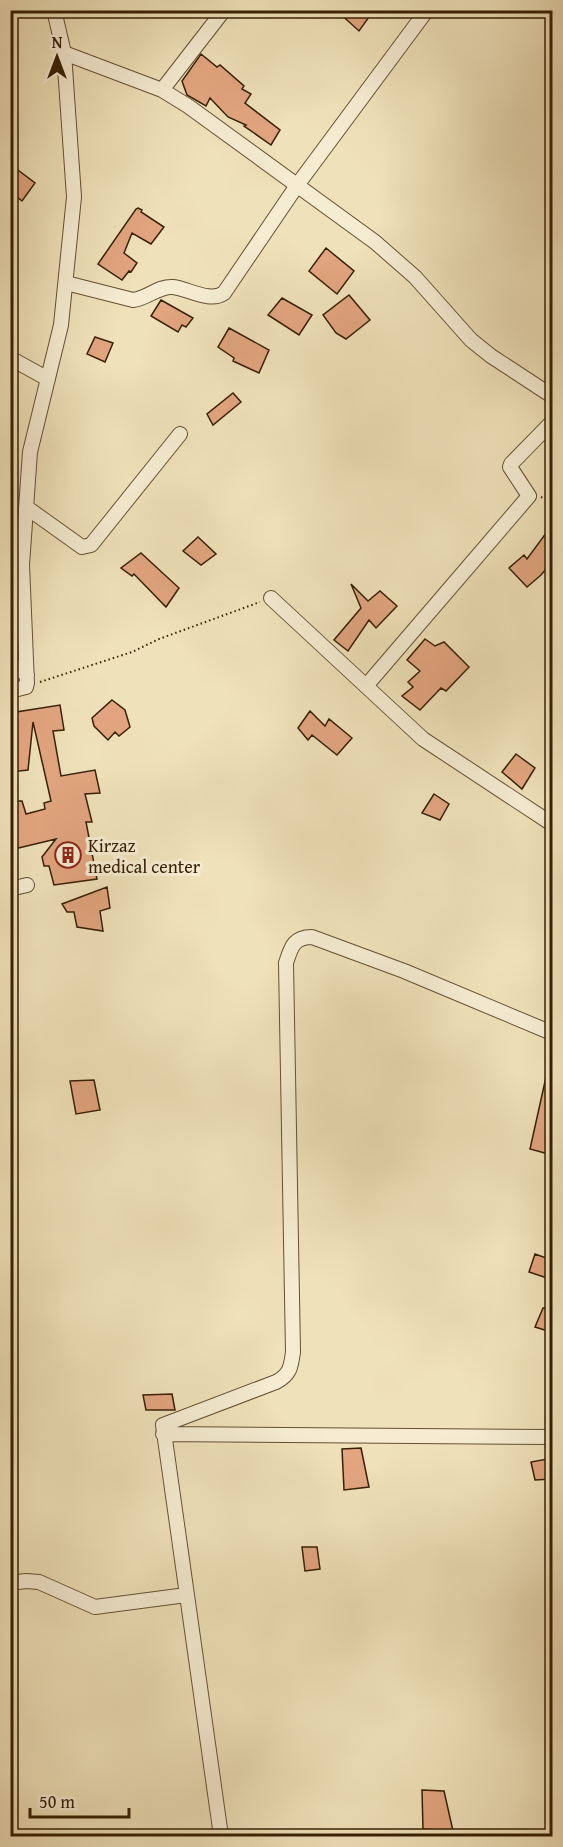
<svg xmlns="http://www.w3.org/2000/svg" width="563" height="1847" font-family="'Gentium Book Plus',serif">
<style>
.building{fill:#e2a57f;stroke:#372005;stroke-width:1.5}
.lines{fill:none;stroke-linecap:round;stroke-linejoin:round}
.minor-casing{stroke:#655032;stroke-width:16}
.path{stroke:#372005;stroke-width:2;stroke-dasharray:1.5 3;stroke-linecap:butt}
.minor{stroke:#f5ecd2;stroke-width:14}
.labels{text-anchor:middle;dominant-baseline:central;stroke-width:6;stroke-linejoin:round;paint-order:stroke}
.poi-label{font-size:18px;fill:#372005;stroke:#f5ecd2;text-anchor:start}
</style>
<rect width="100%" height="100%" fill="#efe1b9"/>
<filter id="stains"><feTurbulence type="fractalNoise" baseFrequency=".00333" numOctaves="4"/><feColorMatrix values="0 0 0 0 .2 0 0 0 0 .09 0 0 0 0 .02 0 0 0 .5 -.17"/></filter>
<radialGradient id="worn" r=".72"><stop offset=".6" stop-color="#630" stop-opacity="0"/><stop offset="1" stop-color="#630" stop-opacity=".3"/></radialGradient>
<path class="building" d="M336,10H374L359,31Z
M201,54L217,67L220,65L244,86L242,89L251,94L245,103L280,130L271,145L244,126L246,125L228,117L210,98L206,106L187,95L182,81Z
M10,164L35,183L22,201L12,193L14,188L10,186Z
M138,208L142,210L141,212L164,227L151,244L132,233L124,253L137,263L131,272L129,271L122,280L98,264L136,209Z
M326,248L354,271L337,294L309,271Z
M349,295L370,320L346,339L336,333L323,315Z
M282,298L312,315L299,335L268,315Z
M161,300L193,318L186,327L182,325L178,332L151,316Z
M229,328L269,350L259,373L233,361L234,358L218,347Z
M95,337L113,343L105,362L87,354Z
M233,393L241,402L213,425L207,414Z
M552,525V562L541,575L527,587L509,568L524,555L527,559Z
M198,537L216,554L201,565L183,551Z
M141,553L179,588L166,607L134,574L132,576L121,568Z
M351,584L368,601L380,591L397,606L376,628L369,620L348,651L334,640L361,608Z
M425,639L435,646L444,642L469,667L446,691L441,688L420,710L402,696L413,687L408,682L420,671L407,660Z
M112,700L125,710L130,727L119,736L115,732L108,740L94,726L92,718Z
M60,705L64,730L53,731L61,776L95,770L100,793L85,794L92,822H86L97,879L54,885L49,866H44L42,857L56,839L10,850V801H22L26,814L45,809L44,803L51,801L33,722L28,770L10,772V713Z
M310,711L325,726L329,719L352,738L337,755L312,735L308,740L298,728Z
M516,754L535,768L522,789L502,772Z
M434,794L449,804L440,820L422,813Z
M107,887L110,908L100,911L103,931L77,927L74,912H67L62,904Z
M548,1068L552,1069V1155L530,1149Z
M94,1080L100,1110L76,1114L70,1081Z
M535,1254L552,1260V1271L550,1279L529,1272Z
M543,1308H552V1330L549,1329L548,1331L535,1327Z
M172,1394L175,1410H146L143,1395Z
M361,1448L369,1487L344,1490L342,1449Z
M547,1459L552,1479L535,1480L531,1462Z
M302,1547H317L320,1569L305,1571Z
M422,1790L444,1791L453,1831L423,1829Z"/>
<g class="lines">
<g class="minor-casing">
<path id="minor" d="M64,53L162,90L188,106L375,242L415,277L471,340L491,356L552,396
M162,90L224,10
M66,283L133,300C148,298 158,286 173,287C189,289 210,303 224,293L298,184L427,10
M10,358L48,379
M26,507L82,547L91,545L180,434
M271,598L423,739L552,824
M10,663L27,675
M366,686L529,496L510,467L511,464L552,422
M10,691L26,687L27,683L22,565L30,452L61,325L74,197L64,53L54,10
M10,889L27,885
M163,1434L552,1437
M10,1583L26,1581L39,1582L95,1607L186,1595
M221,1836L163,1425L276,1382C290,1375 291,1367 293,1352L286,963C291,948 293,937 312,937L404,971L552,1033"/>
</g>
<path class="path" d="M541,497L552,502
M40,682L132,652L159,639L260,602"/>
<use href="#minor" class="minor"/>
</g>
<defs>
<g id="building-ring" transform="scale(1.35)"><circle r="9.5" fill="#f5ecd2" stroke="#8f2418" stroke-width="1.5"/><path d="M-4-6H4V6H1V3H-1V6H-4ZM-2.5-4.3h1.7v1.8h-1.7ZM.8-4.3h1.7v1.8H.8ZM-2.5-1h1.7V.8h-1.7ZM.8-1h1.7V.8H.8Z" fill="#8f2418"/></g>
</defs>
<g fill-rule="evenodd">
<use href="#building-ring" x="68" y="855"/>
</g>
<g class="labels">
<g class="poi-label">
<text x="88" y="845">Kirzaz<tspan x="88" dy="21">medical center</tspan></text>
</g>
</g>
<rect width="563" height="1847" fill="none" stroke="#efe1b9" stroke-width="36"/>
<rect x="12" y="12" width="539" height="1823" fill="none" stroke="#372005" stroke-width="3"/>
<rect x="18" y="18" width="527" height="1811" fill="none" stroke="#372005" stroke-width="1.5"/>
<g transform="translate(57 57)" stroke="#f5ecd2" stroke-width="4.5" paint-order="stroke">
<path d="M0-4.5L10 22L0 15L-10 22Z" fill="#372005"/>
<text y="-9" font-size="16" font-weight="bold" text-anchor="middle" fill="#372005">N</text>
</g>
<path d="M30 1808v9h99v-9" fill="none" stroke="#372005" stroke-width="3"/>
<text x="39" y="1808" font-size="18" fill="#372005" stroke="#f5ecd2" stroke-width="4.5" paint-order="stroke">50 m</text>
<rect width="100%" height="100%" filter="url(#stains)"/>
<rect width="100%" height="100%" fill="url(#worn)"/>
</svg>
